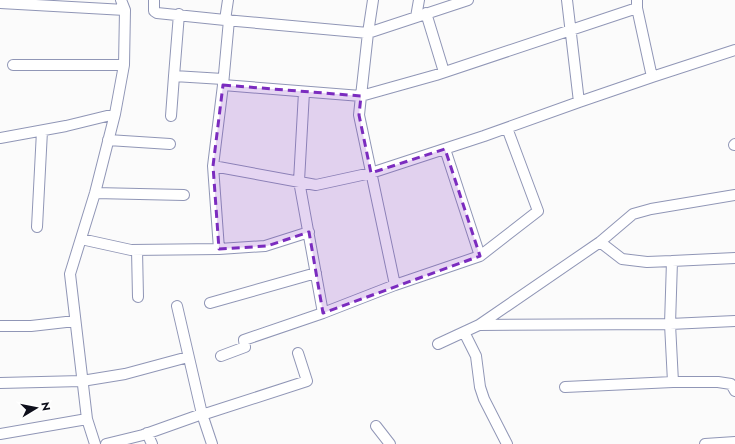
<svg xmlns="http://www.w3.org/2000/svg" width="735" height="444" font-family="Jost,sans-serif">
<style>
.lines{fill:none;stroke-linecap:round;stroke-linejoin:round}
.minor-casing{stroke:#9096b6;stroke-width:12}
.minor{stroke:#fff;stroke-width:10}
.marked{fill:#7b2cbf;fill-opacity:0.2;stroke:#7b2cbf;stroke-width:3;stroke-dasharray:8 5;stroke-linejoin:round}
</style>
<rect width="100%" height="100%" fill="#fbfbfb"/>
<g class="lines">
<g class="minor-casing">
<path id="minor" d="M154,0V11L157,13L225,20L228,0
M468,0L368,33L361,96L436,75L637,8V0
M0,3L125,10
M426,13L444,72
M179,14L174,76L223,79
M416,17L419,0
M225,20L368,33L373,0
M229,20L223,85L361,96L359,115L395,285L323,313
M13,65H124
M652,77L735,50
M223,85L213,166L316,185L371,173L484,136L579,102L567,0
M579,102L652,77L637,8
M171,116L174,76
M0,138L66,126L115,114
M108,140L170,144
M734,145L735,144
M445,149L480,256L538,211L507,128
M213,166L219,249
M95,193L184,195
M37,227L42,131
M81,239L131,250L219,249L265,246L309,232
M600,242L622,259L647,262L672,261
M137,250L138,297
M395,285L480,256
M210,303L316,273
M177,306L202,414L212,444
M479,325L600,242L633,214L651,209L735,195
M0,326H31L75,321
M464,332L476,356L480,387L484,399L507,444
M438,344L479,325L670,324L672,261L735,258
M221,356L245,347L244,340L323,313L299,181L304,92
M673,382H718L731,384L735,391
M0,383L82,381L125,374L188,357
M565,387L673,382L670,324L735,321
M376,426L390,444
M147,433L152,444
M0,434L87,419
M95,444L87,419L70,274L95,193L115,114L124,65L125,10L121,0
M106,444L143,435L202,414L208,413L307,381L298,353
M705,444L735,442"/>
</g>
<use href="#minor" class="minor"/>
</g>
<path class="marked" d="M223,85L361,96L359,115L371,173L445,149L480,256L323,313L309,232L267,246L219,249L213,166Z"/>
<g transform="translate(36 408) rotate(80)" stroke="#ffffff" stroke-width="3" paint-order="stroke">
<path d="M0-3L7 15L0 10L-7 15Z" fill="#0e0f1b"/>
<text y="-6" font-size="11" font-weight="bold" text-anchor="middle" fill="#0e0f1b">N</text>
</g>
</svg>
